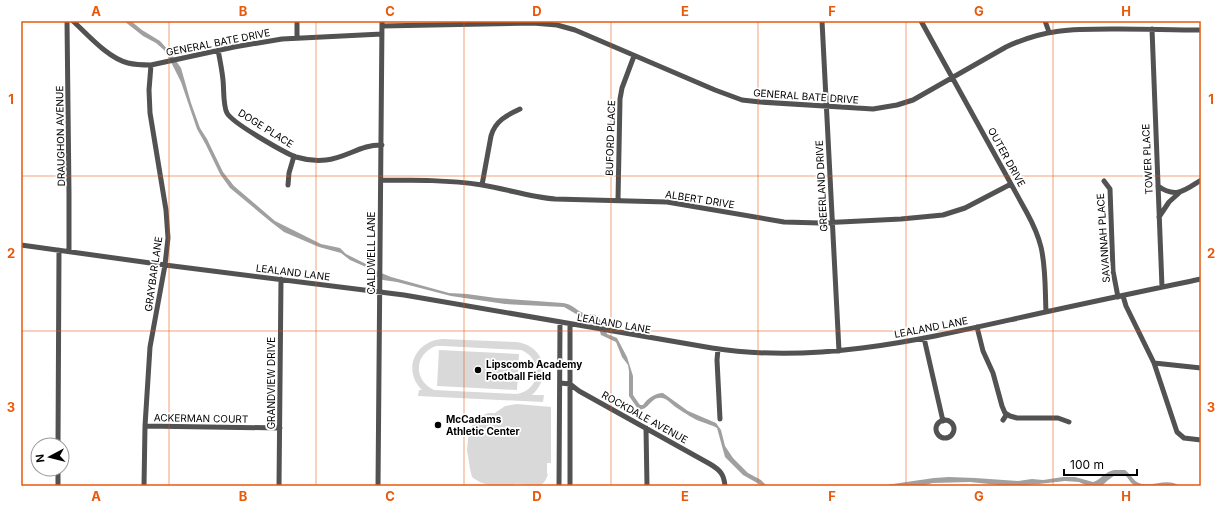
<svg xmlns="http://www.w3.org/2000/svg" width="1222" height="507" font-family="Inter,sans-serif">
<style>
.green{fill:#d9d9d9;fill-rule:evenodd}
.water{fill:#a0a0a0}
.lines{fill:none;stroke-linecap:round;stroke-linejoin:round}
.minor{stroke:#525252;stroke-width:5}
.grid{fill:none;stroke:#e8590c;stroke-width:1;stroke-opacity:0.55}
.poi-dot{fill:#000;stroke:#fff;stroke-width:1.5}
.labels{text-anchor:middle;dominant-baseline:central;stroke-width:3.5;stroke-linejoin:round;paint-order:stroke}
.street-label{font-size:10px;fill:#000;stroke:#fff}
.poi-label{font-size:10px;font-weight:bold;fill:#000;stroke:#fff;text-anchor:start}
.neatline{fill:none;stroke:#e8590c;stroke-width:1.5}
.grid-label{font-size:13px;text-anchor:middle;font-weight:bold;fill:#e8590c}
</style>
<rect width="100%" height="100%" fill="#fff"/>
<path class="green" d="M442,339L516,342C545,345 552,377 532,395H544L543,402L418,396L419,390H422C402,370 415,341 442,339ZM436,346H443L521,350C544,359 541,390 517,394L434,390C413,380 414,354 436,346Z
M439,350L519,354L517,390L437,386Z
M517,404L551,407V463H547V474H548C544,487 538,487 528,485C524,484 519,484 514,484V486C498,486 484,487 472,477L470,469L467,450L469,429L479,417L488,413H495L505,406Z"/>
<path class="water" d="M124,21H131L142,30L160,41L169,51L181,68L191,103L200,128L207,139L223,172L234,186L275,221L321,244L340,248L346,254L370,266L374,270L391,277L449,293L467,294L496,298L563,303C574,305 574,309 583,313C588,315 592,313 598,316L607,334L617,338L627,357L633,376V395L640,405H643C647,399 655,393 663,393L688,411L716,423L721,430L725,446L733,458L748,473L761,480L767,486H762L759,484L743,475L725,457L717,428C712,425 707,424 702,422C693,419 685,413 677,408C672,405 668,399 662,398C650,396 649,412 638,409L629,396V371L628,365L622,357L616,342L601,335L596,319L593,318H583L564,307L505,304L451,296L397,282L383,280L373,275L366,267L350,260L341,253L319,247L284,232L271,222L230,188L220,174L206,145L197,129L181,82L171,62L164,50L156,43L143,36Z
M1114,470H1125C1131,474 1133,481 1139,483C1153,488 1166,477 1180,486H1136C1131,484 1130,481 1127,477C1119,468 1107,481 1102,486H1088L1079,482L1065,481L1039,484L1008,486L970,482L933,483L921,486H879L934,478L949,477L975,478L1018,481L1032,479L1043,480L1063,477H1075L1093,482C1101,480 1104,472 1114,470Z"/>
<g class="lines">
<path class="minor" d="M67,21L69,194V251
M73,21C88,35 108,58 128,63C136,65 143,65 151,65L234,47L282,39L382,34
M297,21V38
M822,21L839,351
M921,21L1027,213C1033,224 1038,235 1041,247C1046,268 1045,291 1046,312
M1045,21L1049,32
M382,26L533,23L557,25L575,30L715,90L742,100L760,102L873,109L897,105L913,100L1006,47C1046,28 1075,29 1119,29C1146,29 1174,30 1201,30
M1152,29L1162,287
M218,50C220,60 222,70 223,80C224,89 223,106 227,113C232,123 285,153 296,157C306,160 317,161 326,160C346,158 362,144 382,145
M381,180C415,180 449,180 482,185C507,189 530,197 555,199L667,202L784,222L820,223L901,219L943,215L965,208L1011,184
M1104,181L1110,189L1113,271L1118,297
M288,185L289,173L294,156
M482,185L491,136C495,121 507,115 520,109
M1158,186C1176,199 1185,190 1201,180
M618,200L620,99L622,88L634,56
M1159,217L1169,202L1179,193
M21,245L165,265L404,295L712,348C814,364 915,341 1014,319C1076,305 1139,292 1201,279
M1123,296L1126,306L1154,363L1177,432L1184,438L1201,440
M977,327L983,351L993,373L1002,406L1005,413L1010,416L1017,418H1058L1069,422
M924,338L943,421
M718,349L717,360L720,419
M1154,363L1201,368
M560,383L570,384L579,391L710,464C720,470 724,474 725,486
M1003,420L1007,414
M936 429a9 9 0 1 1 18 0a9 9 0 1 1-18 0Z
M145,426L280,428
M646,428L647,486
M58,445L59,250
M58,486V469
M144,486L145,426L150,347L165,265L168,238L166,210L150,113L149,90L151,65
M279,486L281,279
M378,486L382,21
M559,486L560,322
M570,486V324"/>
</g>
<path class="grid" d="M169,21V486M316,21V486M464,21V486M611,21V486M758,21V486M906,21V486M1053,21V486M21,176H1201M21,331H1201"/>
<g class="poi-dot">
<circle cx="478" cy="370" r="4"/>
<circle cx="438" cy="425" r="4"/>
</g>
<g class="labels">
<g class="street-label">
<text transform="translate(218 42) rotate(-11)">GENERAL BATE DRIVE</text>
<text transform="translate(806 96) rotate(4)">GENERAL BATE DRIVE</text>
<text transform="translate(266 128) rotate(32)">DOGE PLACE</text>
<text transform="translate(60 136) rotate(-91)">DRAUGHON AVENUE</text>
<text transform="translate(610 138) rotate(-88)">BUFORD PLACE</text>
<text transform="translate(1007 157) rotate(61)">OUTER DRIVE</text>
<text transform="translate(1147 159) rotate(-93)">TOWER PLACE</text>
<text transform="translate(821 186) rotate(-93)">GREERLAND DRIVE</text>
<text transform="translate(700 199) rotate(9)">ALBERT DRIVE</text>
<text transform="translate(1103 238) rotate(-94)">SAVANNAH PLACE</text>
<text transform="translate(371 253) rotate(-90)">CALDWELL LANE</text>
<text transform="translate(293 272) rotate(7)">LEALAND LANE</text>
<text transform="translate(153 274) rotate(-82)">GRAYBAR LANE</text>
<text transform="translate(614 323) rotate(10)">LEALAND LANE</text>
<text transform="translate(931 327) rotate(-11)">LEALAND LANE</text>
<text transform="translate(271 383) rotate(-90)">GRANDVIEW DRIVE</text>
<text transform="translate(645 417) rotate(29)">ROCKDALE AVENUE</text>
<text transform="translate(201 418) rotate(1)">ACKERMAN COURT</text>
</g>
<g class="poi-label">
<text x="486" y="364">Lipscomb Academy<tspan x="486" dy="12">Football Field</tspan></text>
<text x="446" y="419">McCadams<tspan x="446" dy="12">Athletic Center</tspan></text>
</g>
</g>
<rect width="1222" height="507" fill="none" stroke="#ffffff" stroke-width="44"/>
<g transform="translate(50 457) rotate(263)"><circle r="19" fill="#ffffff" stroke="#999999"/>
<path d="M0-3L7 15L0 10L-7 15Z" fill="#000000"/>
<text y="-6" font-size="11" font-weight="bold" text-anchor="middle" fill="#000000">N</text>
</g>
<path d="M1064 469v6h73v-6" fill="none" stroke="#000000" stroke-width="2"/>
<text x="1070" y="469" font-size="12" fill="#000000" stroke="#ffffff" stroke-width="3" paint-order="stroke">100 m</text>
<rect x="22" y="22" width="1178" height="463" class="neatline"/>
<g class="grid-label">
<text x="96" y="16">A</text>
<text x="243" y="16">B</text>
<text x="390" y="16">C</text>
<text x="537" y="16">D</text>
<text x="685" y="16">E</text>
<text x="832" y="16">F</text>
<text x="979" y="16">G</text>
<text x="1126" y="16">H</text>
<text x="11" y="104">1</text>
<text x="1211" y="104">1</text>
<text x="11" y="258">2</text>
<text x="1211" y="258">2</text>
<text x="11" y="412">3</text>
<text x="1211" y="412">3</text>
<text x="96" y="501">A</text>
<text x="243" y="501">B</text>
<text x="390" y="501">C</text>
<text x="537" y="501">D</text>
<text x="685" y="501">E</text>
<text x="832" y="501">F</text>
<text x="979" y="501">G</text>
<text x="1126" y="501">H</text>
</g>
</svg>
